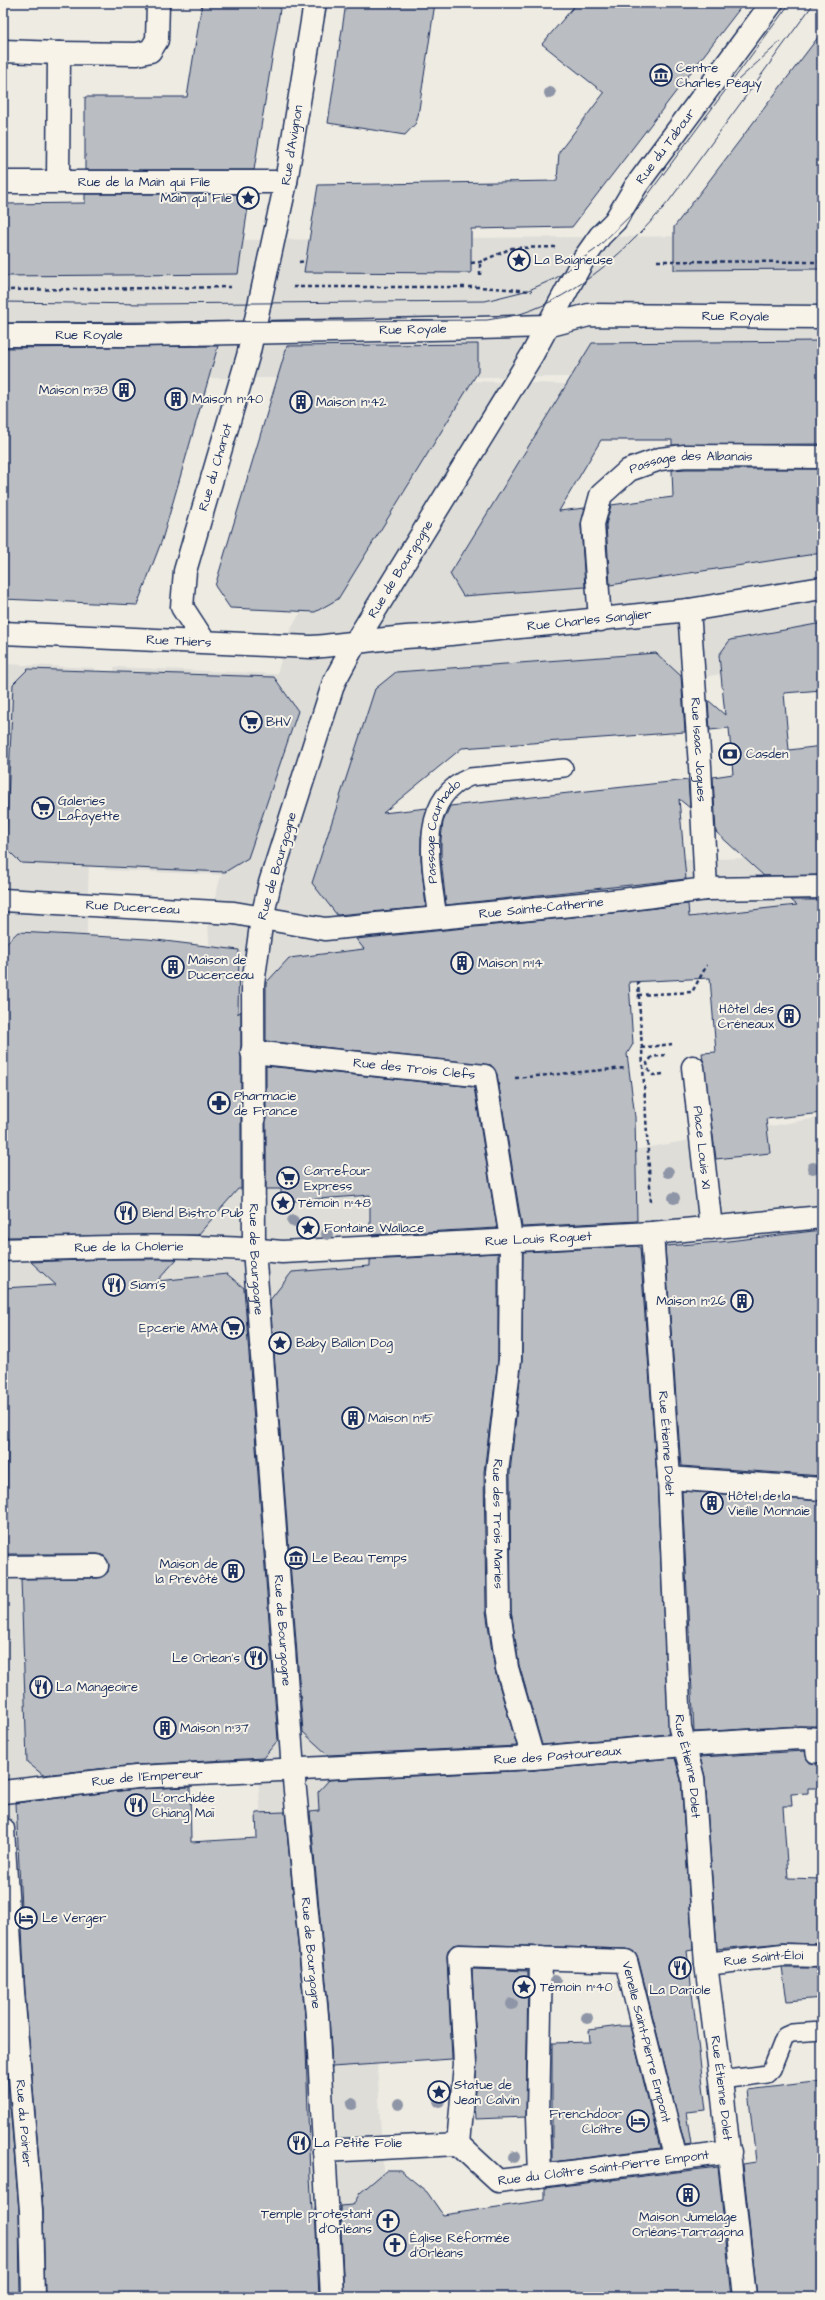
<svg xmlns="http://www.w3.org/2000/svg" width="825" height="2300" font-family="'Architects Daughter',sans-serif">
<style>
.built{fill:#deddd8}
.building{fill:#babdc2;stroke:#1b2f5e}
.lines{fill:none;stroke-linecap:round;stroke-linejoin:round}
.service-casing{stroke:#1b2f5e;stroke-width:20}
.pedestrian-casing{stroke:#1b2f5e;stroke-width:25}
.minor-casing{stroke:#1b2f5e;stroke-width:25}
.path{stroke:#1b2f5e;stroke-width:2.5;stroke-dasharray:4 3;stroke-linecap:butt}
.service{stroke:#f7f3e8;stroke-width:17}
.pedestrian{stroke:#f7f3e8;stroke-width:22}
.minor{stroke:#f7f3e8;stroke-width:22}
.tram{stroke:#1b2f5e;stroke-width:1}
.tree{fill:#8e95a6}
.labels{text-anchor:middle;dominant-baseline:central;stroke-width:4;stroke-linejoin:round;paint-order:stroke}
.poi-label{font-size:13px;fill:#1b2f5e;stroke:#f7f3e8;text-anchor:start}
.street-label{font-size:13px;fill:#1b2f5e;stroke:#f7f3e8}
</style>
<rect width="100%" height="100%" fill="#eeebe2"/>
<filter id="ink" filterUnits="userSpaceOnUse"><feTurbulence type="fractalNoise" baseFrequency=".025" numOctaves="2"/><feDisplacementMap in="SourceGraphic" scale="8" xChannelSelector="R" yChannelSelector="G"/><feConvolveMatrix kernelMatrix="1 2 1 2 8 2 1 2 1" color-interpolation-filters="sRGB"/></filter>
<g filter="url(#ink)">
<path class="built" d="M822,235V376L3,379V242Z
M437,380L594,385L481,561L822,539V653L705,677L406,696L341,869L822,856V930L318,972L330,1193L630,1195L628,1151L822,1117V1244L662,1259L334,1279L390,2297H289L229,1285L75,1292L76,1826L3,1833V664L95,668L78,1213L224,1198L208,924L221,875L105,870L114,667L277,674L289,632Z"/>
<path class="building" d="M202,3H281L254,170H85V97H187Z
M346,3H435L418,116L416,123L405,135L328,123Z
M577,3H744L572,227L471,229V273L304,272L318,185L557,181L559,152L604,93L542,44Z
M822,32V269L674,270V227Z
M85,194H250L238,274L3,276V204L85,203Z
M822,341V444L672,445V440H601L559,511L585,508L581,525L585,587L463,596L450,574L592,343Z
M478,344V372L338,599L315,612L230,608L215,586L287,346Z
M218,346L162,540L137,605L3,599V348Z
M686,469H822V553L610,585L606,525L611,505L673,497L672,470Z
M822,623V690L784,693L789,750L822,746V875L764,876L716,832L713,777L733,774L729,728L710,730L708,700L725,715L719,655L730,640Z
M656,653L681,676L685,732L462,748L383,813L427,808L421,838V860L426,907L337,915L312,883L375,689L396,672Z
M28,669L274,677L298,711L248,858L225,872L21,863L6,848L13,684Z
M688,780L690,808L679,799L686,879L446,905L441,859V839L443,822L450,806Z
M791,900H822V1113L766,1119L770,1153L716,1159L702,1053L716,1052L710,978L629,982L633,1044L627,1054L635,1117L637,1221L522,1227L497,1074L491,1065L266,1041V983L289,958L364,949L356,939L623,912L688,904L689,917L797,905Z
M18,932L148,939L239,950L238,1014L241,1011V1189H238L198,1235L7,1237L3,1234V946Z
M266,1066L474,1087L497,1228L370,1235V1195L281,1202V1189H266Z
M822,1230V1476L681,1466L665,1246L720,1242Z
M637,1246L640,1248L657,1479L669,1734L542,1745L519,1665L511,1610L510,1473L522,1360L523,1252Z
M498,1253V1359L484,1472L486,1611L495,1671L517,1746L328,1755L303,1732L270,1300L292,1272L370,1266V1260Z
M108,1259H177L157,1281L227,1274L244,1288L278,1740L263,1758L135,1765L43,1775L27,1762L21,1579L98,1578L108,1572L109,1565L103,1555L97,1554H6L8,1442L3,1405V1288L56,1285L31,1262Z
M682,1491L822,1501V1726H799L694,1732Z
M805,1751L807,1759L810,1763L816,1764L822,1761V1788H808V1793L791,1794L792,1806H783L788,1878L822,1879V1944L782,1943L717,1949L705,1777L700,1757Z
M675,1758L681,1780L693,1950L687,1951L706,2110L686,2112L691,2144L685,2145L638,1958L634,1952L627,1949L459,1944L453,1945L448,1950L447,1957L452,2059L332,2067L329,2014L310,1812L319,1811L318,1792L329,1780L534,1770Z
M190,1787L191,1842L257,1838L256,1813L285,1812L305,2016L310,2178L312,2209L315,2208L319,2297H45L43,2209L25,1991L16,1803L137,1789Z
M782,1968H822V1998L787,2001Z
M472,1969L528,1971L526,2117L475,2119L474,2103L477,2063Z
M3,2023L19,2211L20,2297H3Z
M620,2026H630L660,2148L552,2162V2043L590,2042L589,2030Z
M822,2081V2297H757L743,2164L756,2162L748,2090Z
M718,2167L732,2297H344L340,2206L353,2205L360,2193L387,2170H400L427,2192L443,2215L545,2200V2188Z"/>
<g class="lines">
<g class="service-casing">
<g id="service">
<path id="s1" d="M438,918C432,872 414,799 470,777L564,768"/>
<path d="M814,1739L815,1754"/>
<path d="M721,2080L767,2074L772,2069L785,2036L792,2033L822,2031"/>
</g>
</g>
<g class="pedestrian-casing">
<g id="pedestrian">
<path id="s2" d="M262,918L253,984L254,1249L293,1770L317,2015L332,2297"/>
<path id="s3" d="M252,1052L485,1076L511,1239L510,1360L497,1472L499,1611L507,1668L533,1758"/>
<path id="s4" d="M693,1067L711,1228"/>
<path id="s5" d="M652,1233L669,1478L680,1728L693,1778L706,1964L721,2080L745,2297"/>
<path id="s6" d="M3,1250C96,1247 190,1243 282,1252L652,1233L822,1217"/>
<path d="M669,1478L822,1489"/>
<path d="M3,1567L97,1566"/>
<path id="s7" d="M3,1792L136,1777L533,1758L684,1745L800,1738L822,1739"/>
<path id="s8" d="M3,1829L13,1992L31,2210L33,2297"/>
<path id="s9" d="M706,1964L783,1955L822,1956"/>
<path id="s10" d="M458,2144L465,2064L459,1956L626,1961L676,2159"/>
<path id="s11" d="M324,2151L458,2144L498,2181L730,2152"/>
<path d="M540,2176L538,2116L541,1958"/>
</g>
</g>
<g class="minor-casing">
<g id="minor">
<path d="M3,51L59,53"/>
<path d="M58,181L59,53L137,54L150,51L157,40L158,3"/>
<path id="s12" d="M3,182H286"/>
<path id="s13" d="M3,335H136L478,328L547,326L589,315L822,317"/>
<path id="s14" d="M689,610L700,766L706,889"/>
<path id="s15" d="M600,620L593,524L601,495L629,470L660,459L685,456L822,457"/>
<path id="s16" d="M3,633L311,647C351,644 391,636 431,636L689,610L822,588"/>
<path id="s17" d="M204,641L182,607L185,571L248,356L286,182L315,3"/>
<path id="s18" d="M3,900L234,913L325,929L622,900L706,889L822,887"/>
<path id="s19" d="M262,918L270,883L334,682L355,643L532,355L583,260L600,236L615,221L636,186L772,3"/>
</g>
</g>
<path class="path" d="M657,261L822,262
M299,262L306,261
M471,263L480,262L512,248L555,247
M480,275V262
M293,287H480L532,291
M3,290L232,287
M638,981L651,1203
M638,995L692,992L707,965
M641,1048L672,1044
M663,1074L653,1075L649,1071L647,1063L652,1057L665,1055
M515,1078L626,1068"/>
<use href="#service" class="service"/>
<use href="#pedestrian" class="pedestrian"/>
<use href="#minor" class="minor"/>
<path class="tram" d="M738,80L781,41
M3,302L145,304L485,301L529,290L556,278L596,249L639,207L790,3
M3,323L487,320C498,318 509,317 520,314C579,296 630,247 669,201L814,3"/>
</g>
<g class="tree">
<circle cx="550" cy="93" r="6"/>
<circle cx="813" cy="1168" r="6"/>
<circle cx="668" cy="1172" r="6"/>
<circle cx="674" cy="1198" r="6"/>
<circle cx="293" cy="1221" r="6"/>
<circle cx="327" cy="1234" r="6"/>
<circle cx="555" cy="1981" r="6"/>
<circle cx="512" cy="2004" r="6"/>
<circle cx="587" cy="2018" r="6"/>
<circle cx="439" cy="2101" r="6"/>
<circle cx="352" cy="2104" r="6"/>
<circle cx="399" cy="2104" r="6"/>
<circle cx="514" cy="2157" r="6"/>
</g>
</g>
<defs>
<g id="museum-ring" transform="scale(1.15)"><circle r="9.5" fill="#f7f3e8" stroke="#1b2f5e" stroke-width="1.5"/><path d="M0-6L6-3V-2H-6V-3ZM-5-1h2V3h-2ZM-1-1h2V3h-2ZM3-1h2V3H3ZM-6 4H6V6H-6Z" fill="#1b2f5e"/></g>
<g id="sight-ring" transform="scale(1.15)"><circle r="9.5" fill="#f7f3e8" stroke="#1b2f5e" stroke-width="1.5"/><path d="M0-6L1.8-2.2L6-1.7L2.9 1.2L3.7 5.4L0 3.3L-3.7 5.4L-2.9 1.2L-6-1.7L-1.8-2.2Z" fill="#1b2f5e"/></g>
<g id="building-ring" transform="scale(1.15)"><circle r="9.5" fill="#f7f3e8" stroke="#1b2f5e" stroke-width="1.5"/><path d="M-4-6H4V6H1V3H-1V6H-4ZM-2.5-4.3h1.7v1.8h-1.7ZM.8-4.3h1.7v1.8H.8ZM-2.5-1h1.7V.8h-1.7ZM.8-1h1.7V.8H.8Z" fill="#1b2f5e"/></g>
<g id="supermarket-ring" transform="scale(1.15)"><circle r="9.5" fill="#f7f3e8" stroke="#1b2f5e" stroke-width="1.5"/><path d="M-6-5.5h2.5l.6 2H6L4.5 2H-2.5L-4.4-4H-6ZM-1.5 3.2a1.3 1.3 0 1 0 .1 0ZM3 3.2a1.3 1.3 0 1 0 .1 0Z" fill="#1b2f5e"/></g>
<g id="bank-ring" transform="scale(1.15)"><circle r="9.5" fill="#f7f3e8" stroke="#1b2f5e" stroke-width="1.5"/><path d="M-6-4H6V4H-6ZM0-2.3a2.3 2.3 0 1 0 0 4.6a2.3 2.3 0 1 0 0-4.6Z" fill="#1b2f5e"/></g>
<g id="pharmacy-ring" transform="scale(1.15)"><circle r="9.5" fill="#f7f3e8" stroke="#1b2f5e" stroke-width="1.5"/><path d="M-2-6h4v4h4v4h-4v4h-4v-4h-4v-4h4Z" fill="#1b2f5e"/></g>
<g id="restaurant-ring" transform="scale(1.15)"><circle r="9.5" fill="#f7f3e8" stroke="#1b2f5e" stroke-width="1.5"/><path d="M-5-6h1v4h1v-4h1v4h1v-4h1v5L-1.5 .5V6h-2V.5L-5-1ZM5-6V6H3V1.5H1.5Q1.5-4 5-6Z" fill="#1b2f5e"/></g>
<g id="hotel-ring" transform="scale(1.15)"><circle r="9.5" fill="#f7f3e8" stroke="#1b2f5e" stroke-width="1.5"/><path d="M-6-4.5h1.5V1H6V5H4.5V3h-9V5H-6ZM-4 0a1.8 1.8 0 1 1 3.6 0ZM.5 0V-2.5h3Q6-2.5 6 0Z" fill="#1b2f5e"/></g>
<g id="church-ring" transform="scale(1.15)"><circle r="9.5" fill="#f7f3e8" stroke="#1b2f5e" stroke-width="1.5"/><path d="M-1.2-6h2.4v3.5h3.3v2.4h-3.3V6h-2.4V-.1h-3.3v-2.4h3.3Z" fill="#1b2f5e"/></g>
</defs>
<g fill-rule="evenodd">
<use href="#museum-ring" x="661" y="75"/>
<use href="#sight-ring" x="248" y="198"/>
<use href="#sight-ring" x="519" y="260"/>
<use href="#building-ring" x="124" y="390"/>
<use href="#building-ring" x="176" y="399"/>
<use href="#building-ring" x="301" y="402"/>
<use href="#supermarket-ring" x="251" y="722"/>
<use href="#bank-ring" x="730" y="754"/>
<use href="#supermarket-ring" x="43" y="808"/>
<use href="#building-ring" x="462" y="963"/>
<use href="#building-ring" x="173" y="967"/>
<use href="#building-ring" x="789" y="1016"/>
<use href="#pharmacy-ring" x="219" y="1103"/>
<use href="#supermarket-ring" x="288" y="1178"/>
<use href="#sight-ring" x="283" y="1203"/>
<use href="#restaurant-ring" x="126" y="1213"/>
<use href="#sight-ring" x="308" y="1228"/>
<use href="#restaurant-ring" x="114" y="1285"/>
<use href="#building-ring" x="742" y="1301"/>
<use href="#supermarket-ring" x="233" y="1328"/>
<use href="#sight-ring" x="280" y="1343"/>
<use href="#building-ring" x="353" y="1418"/>
<use href="#building-ring" x="712" y="1503"/>
<use href="#museum-ring" x="296" y="1558"/>
<use href="#building-ring" x="233" y="1571"/>
<use href="#restaurant-ring" x="256" y="1658"/>
<use href="#restaurant-ring" x="41" y="1687"/>
<use href="#building-ring" x="165" y="1728"/>
<use href="#restaurant-ring" x="136" y="1805"/>
<use href="#hotel-ring" x="26" y="1918"/>
<use href="#restaurant-ring" x="680" y="1968"/>
<use href="#sight-ring" x="524" y="1987"/>
<use href="#sight-ring" x="439" y="2092"/>
<use href="#hotel-ring" x="638" y="2121"/>
<use href="#restaurant-ring" x="299" y="2143"/>
<use href="#building-ring" x="688" y="2195"/>
<use href="#church-ring" x="388" y="2221"/>
<use href="#church-ring" x="395" y="2245"/>
</g>
<g class="labels">
<g class="poi-label">
<text x="676" y="68">Centre<tspan x="676" dy="15">Charles Péguy</tspan></text>
<text x="232" y="198" text-anchor="end">Main qui File</text>
<text x="534" y="260">La Baigneuse</text>
<text x="108" y="390" text-anchor="end">Maison n°38</text>
<text x="192" y="399">Maison n°40</text>
<text x="316" y="402">Maison n°42</text>
<text x="266" y="722">BHV</text>
<text x="746" y="754">Casden</text>
<text x="58" y="801">Galeries<tspan x="58" dy="15">Lafayette</tspan></text>
<text x="188" y="960">Maison de<tspan x="188" dy="15">Ducerceau</tspan></text>
<text x="478" y="963">Maison n°14</text>
<text x="774" y="1009" text-anchor="end">Hôtel des<tspan x="774" dy="15">Créneaux</tspan></text>
<text x="234" y="1096">Pharmacie<tspan x="234" dy="15">de France</tspan></text>
<text x="304" y="1171">Carrefour<tspan x="304" dy="15">Express</tspan></text>
<text x="298" y="1203">Témoin n°48</text>
<text x="142" y="1213">Blend Bistro Pub</text>
<text x="324" y="1228">Fontaine Wallace</text>
<text x="130" y="1285">Siam's</text>
<text x="726" y="1301" text-anchor="end">Maison n°26</text>
<text x="218" y="1328" text-anchor="end">Epcerie AMA</text>
<text x="296" y="1343">Baby Ballon Dog</text>
<text x="368" y="1418">Maison n°15</text>
<text x="728" y="1496">Hôtel de la<tspan x="728" dy="15">Vieille Monnaie</tspan></text>
<text x="312" y="1558">Le Beau Temps</text>
<text x="218" y="1564" text-anchor="end">Maison de<tspan x="218" dy="15">la Prévôté</tspan></text>
<text x="240" y="1658" text-anchor="end">Le Orlean's</text>
<text x="56" y="1687">La Mangeoire</text>
<text x="180" y="1728">Maison n°37</text>
<text x="152" y="1798">L'orchidée<tspan x="152" dy="15">Chiang Maï</tspan></text>
<text x="42" y="1918">Le Verger</text>
<text x="540" y="1987">Témoin n°40</text>
<text x="680" y="1990" text-anchor="middle">La Dariole</text>
<text x="454" y="2085">Statue de<tspan x="454" dy="15">Jean Calvin</tspan></text>
<text x="622" y="2114" text-anchor="end">Frenchdoor<tspan x="622" dy="15">Cloître</tspan></text>
<text x="314" y="2143">La Petite Folie</text>
<text x="372" y="2214" text-anchor="end">Temple protestant<tspan x="372" dy="15">d'Orléans</tspan></text>
<text x="688" y="2217" text-anchor="middle">Maison Jumelage<tspan x="688" dy="15">Orléans-Tarragona</tspan></text>
<text x="410" y="2238">Église Réformée<tspan x="410" dy="15">d'Orléans</tspan></text>
</g>
<g class="street-label">
<text stroke="none"><textPath href="#s17" startOffset="516">Rue d'Avignon</textPath></text>
<text stroke="none"><textPath href="#s19" startOffset="878">Rue du Tabour</textPath></text>
<text stroke="none"><textPath href="#s12" startOffset="141">Rue de la Main qui File</textPath></text>
<text stroke="none"><textPath href="#s13" startOffset="734">Rue Royale</textPath></text>
<text stroke="none"><textPath href="#s13" startOffset="410">Rue Royale</textPath></text>
<text stroke="none"><textPath href="#s13" startOffset="86">Rue Royale</textPath></text>
<text stroke="none"><textPath href="#s15" startOffset="227">Passage des Albanais</textPath></text>
<text stroke="none"><textPath href="#s17" startOffset="185">Rue du Chariot</textPath></text>
<text stroke="none"><textPath href="#s19" startOffset="378">Rue de Bourgogne</textPath></text>
<text stroke="none"><textPath href="#s16" startOffset="588">Rue Charles Sanglier</textPath></text>
<text stroke="none"><textPath href="#s16" startOffset="176">Rue Thiers</textPath></text>
<text stroke="none"><textPath href="#s14" startOffset="140">Rue Isaac Jogues</textPath></text>
<text stroke="none"><textPath href="#s1" startOffset="90">Passage Courhado</textPath></text>
<text transform="translate(277 866) rotate(-74)">Rue de Bourgogne</text>
<text stroke="none"><textPath href="#s18" startOffset="130">Rue Ducerceau</textPath></text>
<text stroke="none"><textPath href="#s18" startOffset="541">Rue Sainte-Catherine</textPath></text>
<text stroke="none"><textPath href="#s3" startOffset="163">Rue des Trois Clefs</textPath></text>
<text stroke="none"><textPath href="#s4" startOffset="81">Place Louis XI</textPath></text>
<text stroke="none"><textPath href="#s6" startOffset="536">Rue Louis Roguet</textPath></text>
<text stroke="none"><textPath href="#s6" startOffset="126">Rue de la Cholerie</textPath></text>
<text stroke="none"><textPath href="#s2" startOffset="342">Rue de Bourgogne</textPath></text>
<text stroke="none"><textPath href="#s5" startOffset="211">Rue Étienne Dolet</textPath></text>
<text stroke="none"><textPath href="#s3" startOffset="685">Rue des Trois Maries</textPath></text>
<text stroke="none"><textPath href="#s2" startOffset="714">Rue de Bourgogne</textPath></text>
<text stroke="none"><textPath href="#s7" startOffset="556">Rue des Pastoureaux</textPath></text>
<text stroke="none"><textPath href="#s5" startOffset="535">Rue Étienne Dolet</textPath></text>
<text stroke="none"><textPath href="#s7" startOffset="145">Rue de l'Empereur</textPath></text>
<text stroke="none"><textPath href="#s2" startOffset="1038">Rue de Bourgogne</textPath></text>
<text stroke="none"><textPath href="#s9" startOffset="58">Rue Saint-Éloi</textPath></text>
<text stroke="none"><textPath href="#s10" startOffset="439">Venelle Saint-Pierre Empont</textPath></text>
<text stroke="none"><textPath href="#s5" startOffset="859">Rue Étienne Dolet</textPath></text>
<text stroke="none"><textPath href="#s8" startOffset="295">Rue du Poirier</textPath></text>
<text stroke="none"><textPath href="#s11" startOffset="295">Rue du Cloître Saint-Pierre Empont</textPath></text>
</g>
</g>
<rect width="825" height="2300" fill="none" stroke="#f7f3e8" stroke-width="16"/>
<rect x="8" y="8" width="809" height="2284" fill="none" stroke="#1b2f5e" stroke-width="1.5" filter="url(#ink)"/>
</svg>
